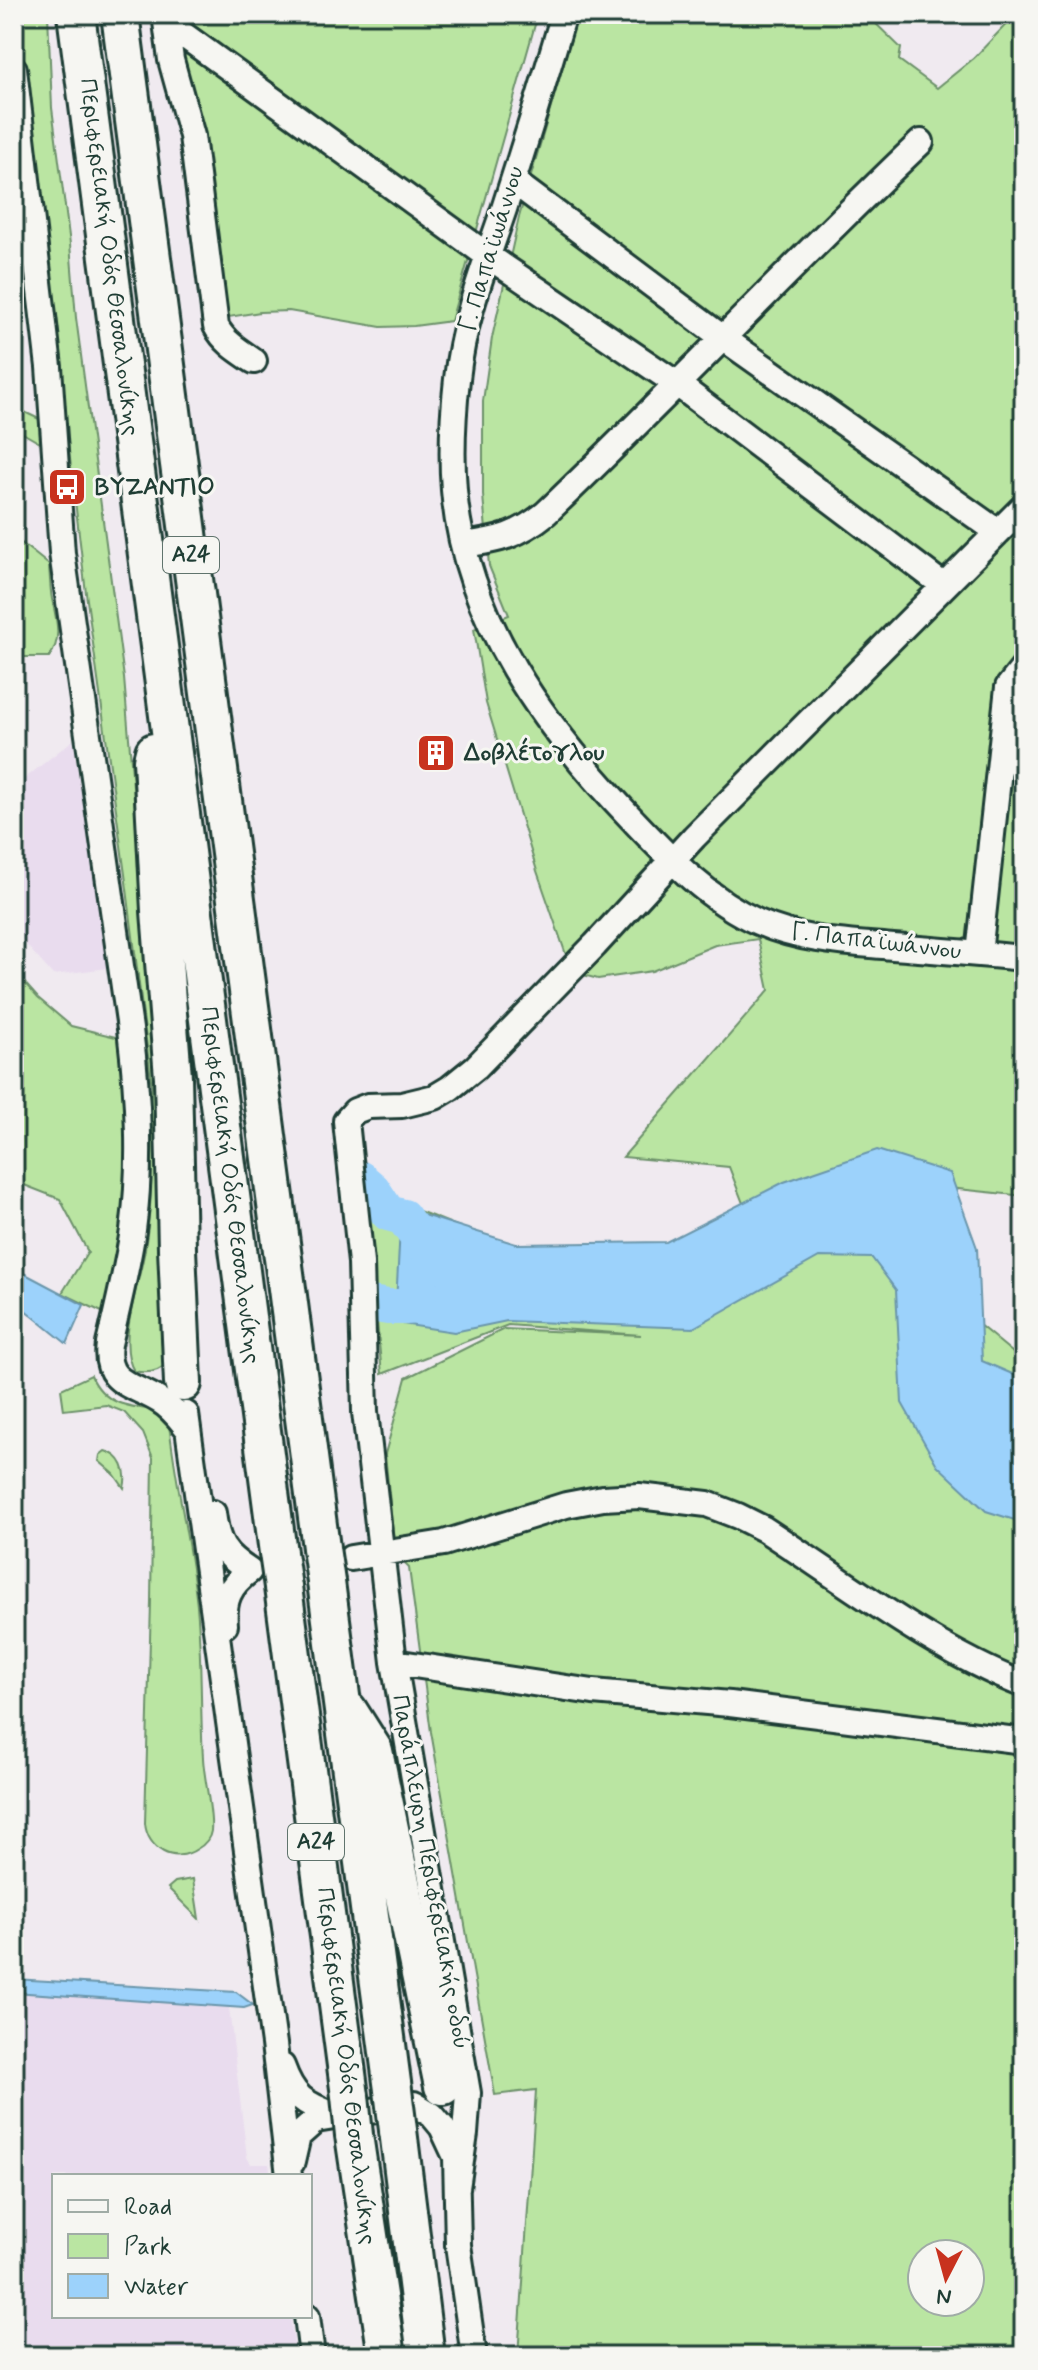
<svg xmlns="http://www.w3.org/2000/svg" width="1038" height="2370" font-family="Mynerve,sans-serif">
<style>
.built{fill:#e9dcee}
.green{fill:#bae5a2;stroke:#6c916b;stroke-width:2;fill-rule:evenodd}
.water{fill:#9cd2fb;stroke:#6a96ab;stroke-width:2}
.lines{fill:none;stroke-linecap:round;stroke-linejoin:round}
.river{stroke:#9cd2fb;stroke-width:36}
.minor-casing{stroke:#1f3d34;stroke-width:30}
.highway-casing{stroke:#1f3d34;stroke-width:42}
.minor{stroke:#f6f6f2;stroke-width:24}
.highway{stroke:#f6f6f2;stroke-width:36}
.highway-bridge-casing{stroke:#1f3d34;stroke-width:42;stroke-linecap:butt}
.highway-bridge{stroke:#f6f6f2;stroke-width:36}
.labels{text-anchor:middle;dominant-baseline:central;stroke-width:6;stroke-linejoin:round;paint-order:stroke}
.shield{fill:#f6f6f2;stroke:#60746d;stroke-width:2}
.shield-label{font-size:22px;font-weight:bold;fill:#1f3d34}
.street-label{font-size:24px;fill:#1f3d34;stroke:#f6f6f2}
.poi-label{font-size:24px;font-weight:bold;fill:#1f3d34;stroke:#f6f6f2;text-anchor:start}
</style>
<rect width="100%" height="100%" fill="#f0eaf0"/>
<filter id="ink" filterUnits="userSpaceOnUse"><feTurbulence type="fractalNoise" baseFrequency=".0125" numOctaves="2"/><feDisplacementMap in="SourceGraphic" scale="16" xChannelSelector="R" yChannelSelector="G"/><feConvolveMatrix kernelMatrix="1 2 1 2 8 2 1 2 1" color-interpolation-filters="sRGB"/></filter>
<g filter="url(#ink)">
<path class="built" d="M73,740L108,968L53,975L14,931V787Z
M14,1981L238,1999L229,2008L247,2157L251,2164H269L271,2176H54V2316H290L296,2356H14Z"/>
<path class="green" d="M17,14H48L52,108L70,244L76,318L124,678L141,882L150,945L167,1363C158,1373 147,1374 134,1371C116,1343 140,1281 145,1249C149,1221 152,1191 152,1162C152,1137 147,1112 152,1087L127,889L86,593Z
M183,14H538L451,321L414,326L381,327L289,311L260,312L229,317L223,298L170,47Z
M578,14H866L901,48L899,60L937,88L974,58L1016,14H1024V1196L929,1186L972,1319L1024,1362V2356H518L536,2090L495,2095L431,1732L409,1568L403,1562L394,1543L385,1454L406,1378L504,1329L641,1335L508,1325L382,1374L363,1177L409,1207L593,1280L756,1237L729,1167L623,1157L769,990L758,939L715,945L652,971L598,979L572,972L537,871L486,703L474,629L509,615L489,566L483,495V401L492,338L519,217ZM922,2254H970V2302H922Z
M14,407L39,419L40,443L14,428Z
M14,537L49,565C50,577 50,588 52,599C56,618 63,640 49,657H14Z
M14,971L38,998L71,1026L124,1039L129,1204L106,1314L62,1293L88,1252L60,1199L14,1181Z
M91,1375C103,1404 128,1407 156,1410L169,1426L170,1432C177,1490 191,1548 197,1606C202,1657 200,1707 203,1758C204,1779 213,1813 211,1831C210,1839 204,1845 197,1849C174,1865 147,1849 145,1823L151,1602L153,1458L143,1433L124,1412L106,1405L64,1410L61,1389Z
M105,1451C122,1455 128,1472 124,1488L114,1474L99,1461L100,1455Z
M193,1879L199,1919L168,1888L175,1882Z"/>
<path class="water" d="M877,1150L950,1173L977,1248L982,1361L1024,1379V1523L986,1511L937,1465L902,1403L896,1290L872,1258L819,1257L693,1328L507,1321L454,1332L395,1323L401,1208L516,1244L666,1242L784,1182Z
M14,1268L84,1305L67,1344L14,1301Z
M14,1979L236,1992L253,2005L244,2008L14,1992Z"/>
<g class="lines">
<path class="river" d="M359,1178L373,1190L388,1213L403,1217L416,1235L435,1245
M371,1304L388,1307H407L419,1296L420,1275"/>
<g class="minor-casing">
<path id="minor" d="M165,14L171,60L192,136L216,326C224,342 239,351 254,361
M564,14C545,79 525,144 504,209C485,265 463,320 457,379C453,415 451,454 454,490C465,620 545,728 632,819C669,858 708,900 758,922C801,941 847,943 893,947C937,950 980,954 1024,958
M167,23L488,256L677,384L943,585
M14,69L49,367L62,553L130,1029C138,1096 142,1163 133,1230C127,1269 118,1306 109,1344C103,1385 134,1384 160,1401C172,1408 179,1418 188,1429
M513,181L723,338L998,532
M464,545C499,540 518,536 546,513C673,392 793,263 921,142
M979,954L1008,687L1024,667
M186,1414L274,2044L289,2176
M213,1513C217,1544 223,1554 249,1571C229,1586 223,1600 225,1625
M351,1558L444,1543L566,1505L603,1498L639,1496L707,1504L738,1516L764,1529C847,1583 932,1649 1024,1685
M394,1662L593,1692L730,1704L1024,1741
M282,2066C293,2097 304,2104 335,2115
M414,2104L432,2115L442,2127L456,2157L458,2245L474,2356
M292,2162L298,2136L316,2120L407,2105
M457,2188L465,2134L468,2093L458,2035L394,1662L365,1412L361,1263L346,1121L355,1111L368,1106L402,1105L435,1097L450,1088L476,1067L595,945L694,837L1024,506
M307,2316L312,2356"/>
</g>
<g class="highway-casing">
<path id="highway" d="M76,14L278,1553
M120,14L321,1548
M154,752L152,760L160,911L173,1077L177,1249L183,1383
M326,1582L393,2090
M283,1587L350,2096
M348,1710L374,1751L443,2086
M398,2130L426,2356
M354,2135L387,2356"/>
</g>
<use href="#minor" class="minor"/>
<use href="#highway" class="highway"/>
<g class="highway-bridge-casing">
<path id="highway-bridge" d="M321,1548L326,1582
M278,1553L283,1587
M393,2090L398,2130
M350,2096L354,2135"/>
</g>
<use href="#highway-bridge" class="highway-bridge"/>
</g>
</g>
<defs>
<g id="bus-square" transform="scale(2)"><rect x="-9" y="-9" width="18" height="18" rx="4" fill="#c8321e" stroke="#f6f6f2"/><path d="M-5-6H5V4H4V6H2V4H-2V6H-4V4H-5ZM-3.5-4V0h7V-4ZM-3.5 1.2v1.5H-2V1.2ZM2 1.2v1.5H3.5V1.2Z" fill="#fff"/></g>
<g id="building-square" transform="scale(2)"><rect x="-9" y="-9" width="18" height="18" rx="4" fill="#c8321e" stroke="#f6f6f2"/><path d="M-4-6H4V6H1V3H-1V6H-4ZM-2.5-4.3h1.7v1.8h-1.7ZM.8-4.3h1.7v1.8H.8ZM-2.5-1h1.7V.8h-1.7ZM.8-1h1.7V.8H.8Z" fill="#fff"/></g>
</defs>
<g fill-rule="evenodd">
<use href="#bus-square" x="67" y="487"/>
<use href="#building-square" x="436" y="753"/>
</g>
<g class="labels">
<g class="shield">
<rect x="163" y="537" width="56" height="36" rx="6"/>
<rect x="288" y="1824" width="56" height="36" rx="6"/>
</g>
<g class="shield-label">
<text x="191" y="555">Α24</text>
<text x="316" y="1842">Α24</text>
</g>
<g class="street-label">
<text transform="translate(492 249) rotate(-73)">Γ. Παπαϊωάννου</text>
<text transform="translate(109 257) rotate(83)">Περιφερειακή Οδός Θεσσαλονίκης</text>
<text transform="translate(876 942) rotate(7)">Γ. Παπαϊωάννου</text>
<text transform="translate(230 1185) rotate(83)">Περιφερειακή Οδός Θεσσαλονίκης</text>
<text transform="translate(430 1872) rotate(80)">Παράπλευρη Περιφερειακής οδού</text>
<text transform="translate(346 2066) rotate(83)">Περιφερειακή Οδός Θεσσαλονίκης</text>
</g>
<g class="poi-label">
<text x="95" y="487">ΒΥΖΑΝΤΙΟ</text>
<text x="464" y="753">Δοβλέτογλου</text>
</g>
</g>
<rect width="1038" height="2370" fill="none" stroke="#f6f6f2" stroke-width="48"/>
<rect x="24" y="24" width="990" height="2322" fill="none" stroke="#1f3d34" stroke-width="3" filter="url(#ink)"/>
<rect x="52" y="2174" width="260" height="144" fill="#f6f6f2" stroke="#a0aca6" stroke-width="2"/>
<rect x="68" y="2200" width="40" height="12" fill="#f6f6f2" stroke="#a0aca6" stroke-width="2"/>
<text x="124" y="2214" font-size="24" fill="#1f3d34">Road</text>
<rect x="68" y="2234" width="40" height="24" fill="#bae5a2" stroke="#a0aca6" stroke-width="2"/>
<text x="124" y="2254" font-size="24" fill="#1f3d34">Park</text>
<rect x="68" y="2274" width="40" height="24" fill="#9cd2fb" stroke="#a0aca6" stroke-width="2"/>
<text x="124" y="2294" font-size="24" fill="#1f3d34">Water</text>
<g transform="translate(946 2278) rotate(186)"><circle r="38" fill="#f6f6f2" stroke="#a0aca6" stroke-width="2"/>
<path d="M0-6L14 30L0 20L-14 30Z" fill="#c8321e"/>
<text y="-12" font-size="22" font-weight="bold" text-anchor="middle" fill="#1f3d34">N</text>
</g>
</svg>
